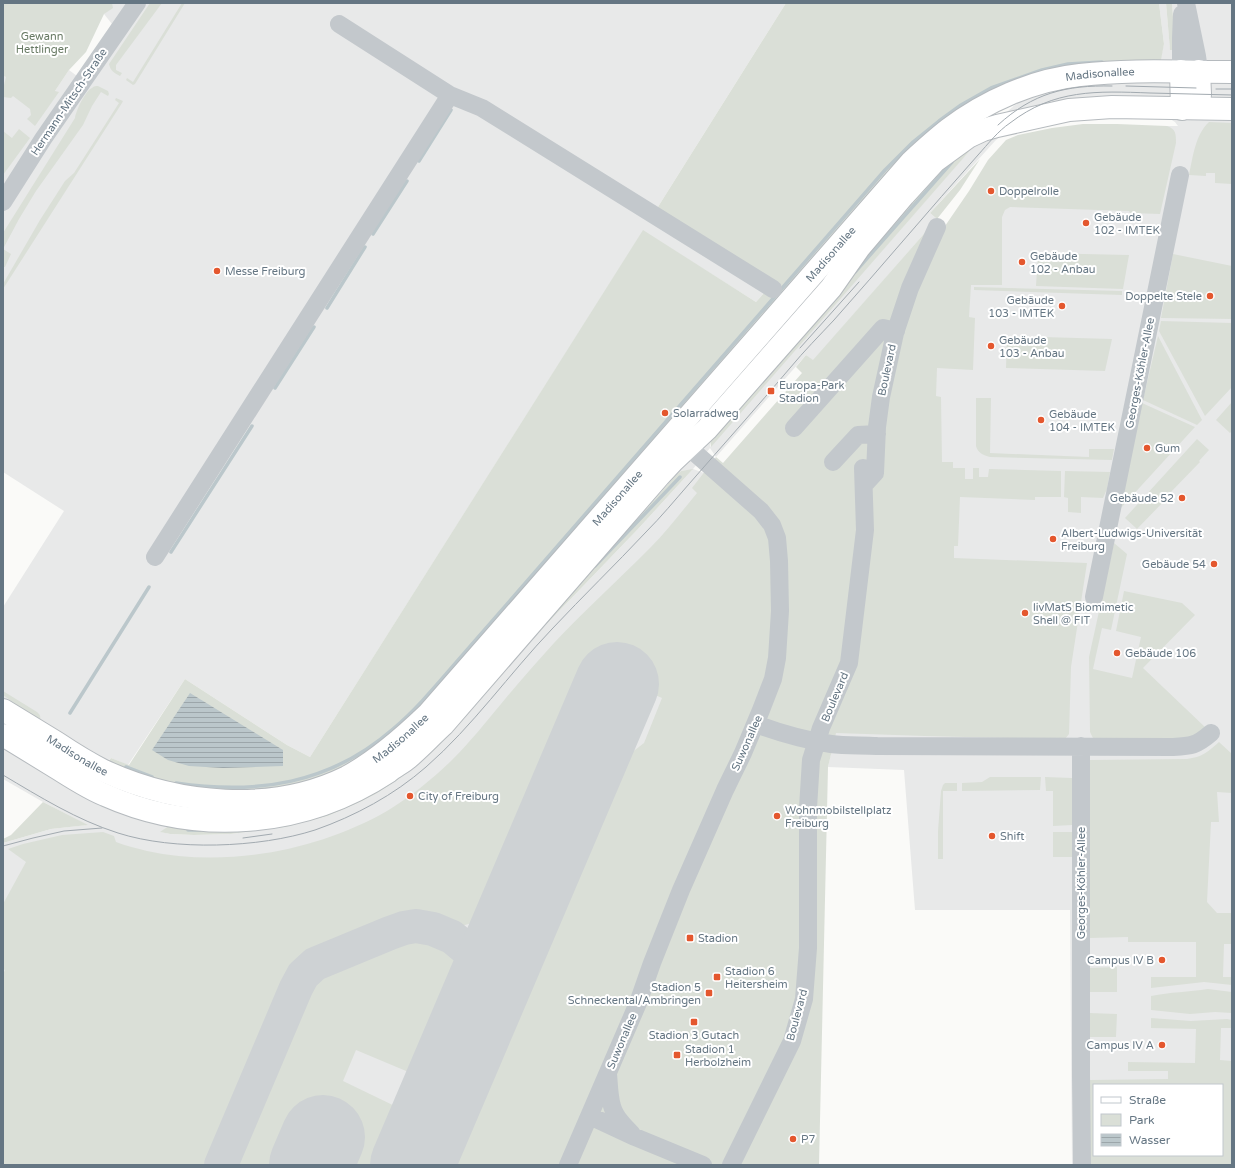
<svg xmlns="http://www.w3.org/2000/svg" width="1235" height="1168" font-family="'Varela Round',sans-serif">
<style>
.built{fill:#e8e9e9;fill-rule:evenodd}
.green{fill:#dadfd7;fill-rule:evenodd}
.water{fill:url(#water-rules)}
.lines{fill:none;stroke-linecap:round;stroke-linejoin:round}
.stream{stroke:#bbc7cb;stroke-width:3.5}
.taxiway{stroke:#ced2d4;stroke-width:34}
.runway{stroke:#ced2d4;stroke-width:84}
.major-casing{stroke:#b5babe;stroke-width:24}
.minor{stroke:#c3c8cc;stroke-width:18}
.major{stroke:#fff;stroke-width:22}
.tram{stroke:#a2aab0;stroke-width:1}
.poi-dot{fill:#e4572e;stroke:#fff;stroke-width:1.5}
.labels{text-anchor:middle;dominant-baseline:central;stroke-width:4;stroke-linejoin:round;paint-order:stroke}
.park-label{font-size:11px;fill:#687a64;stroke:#fff}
.street-label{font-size:11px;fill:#657683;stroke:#fff}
.poi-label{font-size:11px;fill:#657683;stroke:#fff;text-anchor:start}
</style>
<defs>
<pattern id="water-rules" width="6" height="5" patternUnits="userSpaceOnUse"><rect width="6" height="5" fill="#bbc7cb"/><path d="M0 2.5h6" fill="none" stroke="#9ca6aa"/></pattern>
</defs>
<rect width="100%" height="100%" fill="#fafaf8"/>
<path class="built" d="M111,3H786L656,210L772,284L756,302L643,231L310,757L287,745L185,679L128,765L111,758L106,764L136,777L182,789L241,793L292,787L332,775L369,754L387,742L403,728L424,708L459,668L887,178L924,139L961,112L990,95L1023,81L1078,69L1110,66L1159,65L1164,44L1159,3H1166L1170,49L1173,50L1175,44L1172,3H1232V1165H1072L1070,910H915L904,770L828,767L836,730L855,680L863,648L886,430L902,359L940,241L947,230L972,198L990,166L1005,148L1022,138L1076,129L1111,128H1165L1167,126H1178L1175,122L1170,119L1103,116L1051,121L1024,125L1008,129L995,141L930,213L937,219L813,361L806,355L716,457L710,448L693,469L704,473L718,485L706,499L723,513L735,525L746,541L751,559L754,573L752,645L750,662L740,694L542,1165H3V843L51,829L87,825L43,802L3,779V607L64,511L3,472V76L55,91L69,70L77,76L112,24L104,14ZM1025,96L1000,118L979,124L965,132L942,147L920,168L856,241L828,282L702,424L700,422L826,279L853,240L887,200L926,158L944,142L978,117L999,107ZM995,123L963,158L710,447V440L712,435L840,287L850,275L867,248L925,181L951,157L972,143ZM655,464L657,465V467L468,685L426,730L396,756L361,780L341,790L320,798L297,805L256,813L216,816L196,815L174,811L145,804L115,793L95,784L97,780L116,790L146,801L175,808L199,811H218L255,807L296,800L320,794L358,777L392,754L423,727ZM692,470L638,529L537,634L454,730L433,751L406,774L396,781L376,794L356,804L328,816L286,827L231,834L194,835L170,834L161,832L173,823L204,828L238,827L259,826L295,820L343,804L384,781L421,755L441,737L576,579L625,533L676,475L681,471ZM1094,1085H1222V1155H1094Z"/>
<path class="green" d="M3,3H112L113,8L104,14L86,52L69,70L55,91L59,92L35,126L27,119L31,115L30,109L13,96L11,98L3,97V89L6,77L3,76Z
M150,3H162L116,65V70L122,73L120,76C114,73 110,70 109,64Z
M182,3H185L135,84L133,85L126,80L127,78L133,82Z
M786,3H1159L1164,44L1160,65L990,95L403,728L332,775L275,790L202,791L106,765L111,758L129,765L185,679L287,745L310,757L643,230L756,302L772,284L656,210Z
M1166,3H1172L1175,44L1174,50H1170Z
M98,86L108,91L109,94L108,96L101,92L92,106L83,125L36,191L19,219L3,249L11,254L5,267H3V233L75,118C76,111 85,91 92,88C94,86 96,86 98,86Z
M116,98L123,101L122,103L3,289V284L40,220L65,181L74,173L119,103L115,100Z
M1209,122L1232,123V184L1215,183V173H1206V176L1189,175C1193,157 1195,135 1209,122Z
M1083,124H1117L1167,126C1176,129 1176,134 1176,143L1160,214L1130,213L1129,211L1010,207L1005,210L1002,217V285H971L969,317L975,318L973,370L937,368L936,396L941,397L942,462H953V468H965V479H973V468H979V477H988L989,469L1061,471V497H1035V500L960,497L958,546H954V558L1087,563L1071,667L1069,734L1065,739H1055L925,736L836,733L828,767L819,1165H443L613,767L644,743L662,698L592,668L490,908L475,922L465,925L455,926H444L417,920L397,924L309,961C301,967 296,971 292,980L213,1165H3V974L5,970L3,969V904L26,862L8,849L23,844L62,835L103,832L114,836L116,842C126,846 137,848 147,851C226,868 317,851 387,811C409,798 435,777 453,759C470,742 486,722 501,704C518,683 536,663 554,643C585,610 618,580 650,548C667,531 682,511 697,493L692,488L716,457L723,463L802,373L796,367L806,355L813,360L937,219L930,213L980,159L960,190L937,219L945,226L969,191L988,160L1006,140L1018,135L1052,128Z
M19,129L30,138L3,175V131L12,138Z
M980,139L711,447L710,440L925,181Z
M1038,253L1129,255L1123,289L1036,286Z
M1173,254L1232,266V319L1161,318Z
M974,287L1122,291V295L974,290Z
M1161,321L1232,323V387L1205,416L1159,331Z
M1007,336L1112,339L1105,371L1006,368Z
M1158,336L1202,420L1197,425L1143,400Z
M976,398H991L990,453L1089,457V449H1114L1112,460L990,457C983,455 978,453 976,446Z
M1232,402V431L1230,433L1216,420Z
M1142,403L1195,427L1120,509Z
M1197,439L1209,450L1199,461L1200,462L1168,495L1169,496L1137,529L1125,518Z
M693,469L638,529L537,634L454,730L433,751L406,774L396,781L376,794L356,804L328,816L286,827L231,834L194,835L170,834L160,832L173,823L295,820L576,579L625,533L676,475L681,471Z
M1065,471L1110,472L1107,489L1103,498L1081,497V513L1068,512V498L1064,497Z
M1114,543L1127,554L1111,630L1102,628L1093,669L1132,678L1141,637L1116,631L1124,591L1182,603L1195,615L1143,668L1206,728L1191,739L1098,740L1093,738L1090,732L1089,657Z
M3,691L37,712C40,715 41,716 40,721L22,709L3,695Z
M1219,742L1232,754V793L1217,792L1219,822H1211L1207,902L1217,913H1232V944H1224L1223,977H1232V985L1204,982L1151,988V977H1196V942H1128V937L1090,938L1089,760L1187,759C1202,757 1208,752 1219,742Z
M990,777H1041L1040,790L962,791V783L982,782Z
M1045,777L1072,778V825L1053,826V791H1046Z
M945,783H957V791H943V859H938V831L941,791L943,785Z
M43,802L88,825L51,829L3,843V839L11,835Z
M1053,832H1072V857H1053Z
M415,934L425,935L434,938L445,946L456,959L460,976L418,1076L356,1050L343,1081L403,1110L380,1165H229L306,984L309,978L314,974L403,936Z
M1117,967V992H1090L1089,968Z
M1208,989L1232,992V1013L1215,1012L1190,1014L1151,1010V996C1170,992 1189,992 1208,989Z
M1089,1013L1117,1014L1116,1037H1090Z
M1151,1018L1191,1021L1227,1019L1232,1020V1028H1221L1220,1060L1232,1061V1165H1090V1080L1168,1079V1071H1128V1062L1195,1063L1196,1029L1151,1028ZM1094,1085H1222V1155H1094Z"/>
<path class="water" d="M190,693L283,750V766L223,768L189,766L168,760L152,750Z"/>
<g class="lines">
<path class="stream" d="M419,161L451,110
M373,234L407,181
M855,272L952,162
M327,308L365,247
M275,388L314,327
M171,552L252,426
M595,566L680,477
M70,713L149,587
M126,767L152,777
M176,783C257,795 330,784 393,729C418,708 439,682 460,658L885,170L913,142L939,121L961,105L991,88L1042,70L1068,64L1102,62
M188,830H200"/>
<path class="taxiway" d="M221,1165L296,988L303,975L315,964L390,933L404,928L416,926L433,929L452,937L470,952L483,965L488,977L487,989"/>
<path class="runway" d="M311,1165L323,1137
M412,1165L617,684"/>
<g class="major-casing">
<g id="major">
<path d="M1181,71L1182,109"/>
<path d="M1199,71L1200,94L1199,108"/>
<path id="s1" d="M3,710C21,721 39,732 57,743C72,753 88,763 104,771C178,805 272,814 347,777C377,761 403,738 428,714L912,161C924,150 936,139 949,129C986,101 1033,80 1080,75C1130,69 1181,72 1232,72"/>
<path d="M3,735C21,746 39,757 57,768C73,778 88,788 105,795C197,836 303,828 388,772C394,767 402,763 408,758C420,748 431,736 443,725L659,476L673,461L707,429L831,288L859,248L904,195L935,161L968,137L983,130L997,126L1069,110L1112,107L1232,109"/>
</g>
</g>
<path class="minor" d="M1186,3L1197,56L1199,71
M339,24L450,95L482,108L773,289
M1181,71V38L1182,14
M3,202L43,139L137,3
M794,428L883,328L896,331
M833,462L858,435L877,434
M864,485L875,473L877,427L881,397L895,333L910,288L937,227
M155,557L450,95
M1094,597L1180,175
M756,724C780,733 805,740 831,744C846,746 862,745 877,746L1172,747C1191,746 1196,746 1211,733
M1081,746V1076L1082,1165
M608,1074C609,1084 609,1096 612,1106C615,1117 624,1126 632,1134
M590,1116L635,1137L703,1165
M568,1165L638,1003L652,963L681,890L725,790L743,753L761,710L773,679L777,658L780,611L779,561L777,538L772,525L761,511L678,438
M731,1165L792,1041L804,999L808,948V808L811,760L821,728L849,663L865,530L863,468"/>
<use href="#major" class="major"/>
<path class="tram" d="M1126,86L1196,88
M1216,89H1232
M998,125C1033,93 1066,85 1112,86
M800,348L859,282
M3,775C40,797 77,820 118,833C174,851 259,848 315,830C355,816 394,795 426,767C473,726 509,674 552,629C583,596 615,565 646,532C661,517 675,500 689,484C723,445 757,407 790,368C804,351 819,336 834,320C882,266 929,210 978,155C988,144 998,131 1010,123C1054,89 1097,91 1150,93C1177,94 1205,94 1232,95
M243,838L272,834
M3,846L33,838L64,831L102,828"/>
</g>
<g class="poi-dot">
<circle cx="991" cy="191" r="4"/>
<circle cx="1086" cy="223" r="4"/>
<circle cx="1022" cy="262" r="4"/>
<circle cx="217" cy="271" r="4"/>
<circle cx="1210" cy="296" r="4"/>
<circle cx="1062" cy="306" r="4"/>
<circle cx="991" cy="346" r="4"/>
<rect x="767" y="387" width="8" height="8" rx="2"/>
<circle cx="665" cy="413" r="4"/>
<circle cx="1041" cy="420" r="4"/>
<circle cx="1147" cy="448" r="4"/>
<circle cx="1182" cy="498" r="4"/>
<circle cx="1053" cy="539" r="4"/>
<circle cx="1214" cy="564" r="4"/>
<circle cx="1025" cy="613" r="4"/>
<circle cx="1117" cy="653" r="4"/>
<circle cx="410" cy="796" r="4"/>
<circle cx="777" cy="816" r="4"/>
<circle cx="992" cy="836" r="4"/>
<rect x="686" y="934" width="8" height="8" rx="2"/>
<circle cx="1162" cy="960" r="4"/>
<rect x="713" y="973" width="8" height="8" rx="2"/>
<rect x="705" y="989" width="8" height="8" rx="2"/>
<rect x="690" y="1018" width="8" height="8" rx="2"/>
<circle cx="1162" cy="1045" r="4"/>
<rect x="673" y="1051" width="8" height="8" rx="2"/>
<circle cx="793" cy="1139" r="4"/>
</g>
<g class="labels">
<g class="park-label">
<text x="42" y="36">Gewann<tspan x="42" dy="13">Hettlinger</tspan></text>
</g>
<g class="street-label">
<text stroke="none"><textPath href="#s1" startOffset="1419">Madisonallee</textPath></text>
<text transform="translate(69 102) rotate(-56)">Hermann-Mitsch-Straße</text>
<text stroke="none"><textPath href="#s1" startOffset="1083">Madisonallee</textPath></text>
<text transform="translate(887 370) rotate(-78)">Boulevard</text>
<text transform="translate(1140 373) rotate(-79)">Georges-Köhler-Allee</text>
<text stroke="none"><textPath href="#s1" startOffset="759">Madisonallee</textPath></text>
<text transform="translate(835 697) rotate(-67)">Boulevard</text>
<text stroke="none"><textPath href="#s1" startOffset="435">Madisonallee</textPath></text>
<text transform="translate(747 743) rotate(-66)">Suwonallee</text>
<text stroke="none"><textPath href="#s1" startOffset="87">Madisonallee</textPath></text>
<text transform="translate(1081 883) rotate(-90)">Georges-Köhler-Allee</text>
<text transform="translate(797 1015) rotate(-75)">Boulevard</text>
<text transform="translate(622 1041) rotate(-67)">Suwonallee</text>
</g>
<g class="poi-label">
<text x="999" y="191">Doppelrolle</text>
<text x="1094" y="217">Gebäude<tspan x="1094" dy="13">102 - IMTEK</tspan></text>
<text x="1030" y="256">Gebäude<tspan x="1030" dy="13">102 - Anbau</tspan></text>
<text x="225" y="271">Messe Freiburg</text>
<text x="1202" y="296" text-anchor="end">Doppelte Stele</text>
<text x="1054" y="300" text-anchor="end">Gebäude<tspan x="1054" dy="13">103 - IMTEK</tspan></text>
<text x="999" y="340">Gebäude<tspan x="999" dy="13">103 - Anbau</tspan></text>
<text x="779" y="385">Europa-Park<tspan x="779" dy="13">Stadion</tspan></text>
<text x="673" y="413">Solarradweg</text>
<text x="1049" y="414">Gebäude<tspan x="1049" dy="13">104 - IMTEK</tspan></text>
<text x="1155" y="448">Gum</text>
<text x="1174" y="498" text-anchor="end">Gebäude 52</text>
<text x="1061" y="533">Albert-Ludwigs-Universität<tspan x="1061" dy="13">Freiburg</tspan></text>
<text x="1206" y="564" text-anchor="end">Gebäude 54</text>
<text x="1033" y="607">livMatS Biomimetic<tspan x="1033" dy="13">Shell @ FIT</tspan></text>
<text x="1125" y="653">Gebäude 106</text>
<text x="418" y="796">City of Freiburg</text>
<text x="785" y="810">Wohnmobilstellplatz<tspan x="785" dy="13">Freiburg</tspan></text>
<text x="1000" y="836">Shift</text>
<text x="698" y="938">Stadion</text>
<text x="1154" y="960" text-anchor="end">Campus IV B</text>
<text x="725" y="971">Stadion 6<tspan x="725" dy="13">Heitersheim</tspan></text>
<text x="701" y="987" text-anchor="end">Stadion 5<tspan x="701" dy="13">Schneckental/Ambringen</tspan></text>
<text x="694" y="1035" text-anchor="middle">Stadion 3 Gutach</text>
<text x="1154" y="1045" text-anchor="end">Campus IV A</text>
<text x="685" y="1049">Stadion 1<tspan x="685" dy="13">Herbolzheim</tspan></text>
<text x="801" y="1139">P7</text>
</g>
</g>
<rect width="1235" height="1168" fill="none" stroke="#657683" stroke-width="8"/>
<rect x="1093" y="1084" width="130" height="72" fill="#ffffff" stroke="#c1c8cd"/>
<rect x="1101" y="1097" width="20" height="6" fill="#ffffff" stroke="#c1c8cd"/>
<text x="1129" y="1104" font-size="12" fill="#657683">Straße</text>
<rect x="1101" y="1114" width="20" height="12" fill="#dadfd7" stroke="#c1c8cd"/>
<text x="1129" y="1124" font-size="12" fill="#657683">Park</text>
<rect x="1101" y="1134" width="20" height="12" fill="url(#water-rules)" stroke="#c1c8cd"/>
<text x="1129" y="1144" font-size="12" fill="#657683">Wasser</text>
</svg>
